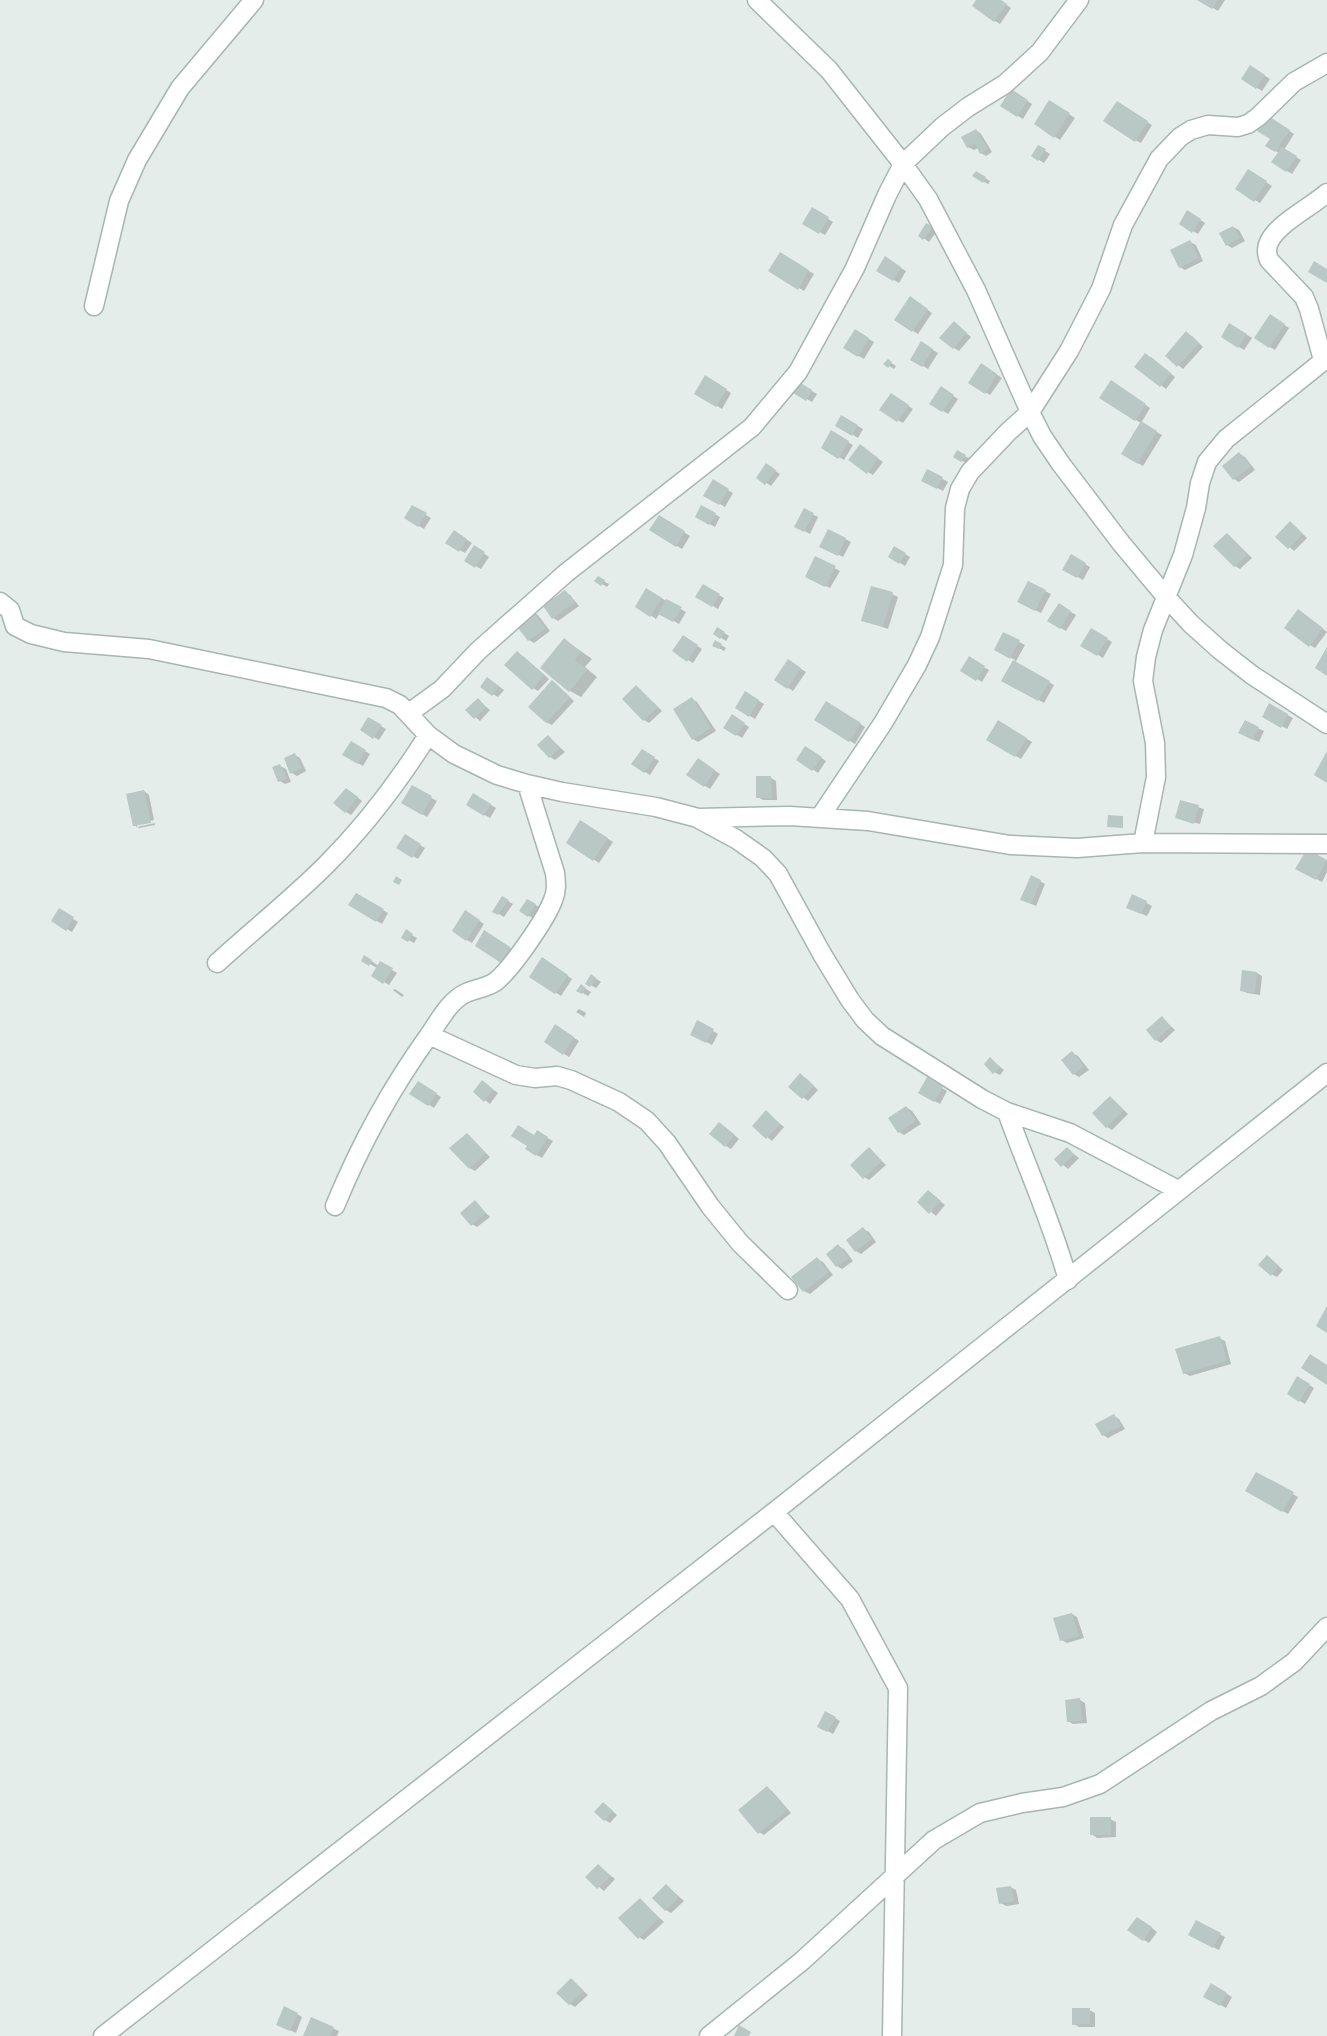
<svg xmlns="http://www.w3.org/2000/svg" width="1327" height="2036" font-family="'Varela Round',sans-serif">
<style>
.shadow{fill:#0003}
.building{fill:#b9c8c4}
.lines{fill:none;stroke-linecap:round;stroke-linejoin:round}
.minor-casing{stroke:#a6b6b2;stroke-width:21}
.minor{stroke:#fff;stroke-width:18}
</style>
<rect width="100%" height="100%" fill="#e4edea"/>
<path class="shadow" d="M978,0H1000L1011,8L1000,24L995,21Z
M1200,0H1225L1218,11Z
M1251,67L1270,79L1262,91L1243,79Z
M1012,91L1032,104L1023,119L1002,106Z
M1050,102L1075,118L1060,140L1036,124Z
M1122,106L1152,125L1141,143L1135,140Z
M1268,117L1294,134L1284,150L1301,160L1292,174L1273,162L1279,153L1267,146L1272,139Z
M976,130L981,134L992,152L986,156L981,153L978,148L974,150L968,147Z
M1039,147L1050,154L1044,163L1033,156Z
M1249,171L1272,186L1260,203L1255,200Z
M976,173L990,181L988,184L974,176Z
M812,209L833,222L825,235L804,223Z
M1188,212L1205,223L1198,234L1181,224Z
M926,225L937,231L929,242L920,235Z
M1233,227L1239,230L1245,241L1232,248L1227,245Z
M1190,242L1196,245L1203,261L1185,270L1180,267Z
M780,254L814,274L804,291L770,270Z
M885,258L906,271L899,283L878,270Z
M915,301L932,313L918,334L896,320Z
M1270,316L1289,328L1275,350L1270,347Z
M954,323L971,337L959,351L954,348Z
M1230,325L1252,338L1244,350L1223,337Z
M855,331L874,342L864,359L845,348Z
M1192,336L1203,347L1183,369L1167,356Z
M921,343L938,353L928,369L912,359Z
M1151,357L1175,377L1166,389L1136,366Z
M888,361L896,366L894,369L886,364Z
M987,368L1002,378L990,395L970,383Z
M705,377L731,393L722,409L696,393Z
M800,384L817,394L812,402L795,392Z
M1116,385L1150,408L1141,423L1162,435L1143,466L1123,454L1141,423L1136,420Z
M941,388L958,399L948,414L931,403Z
M896,398L913,409L903,423L881,410Z
M842,417L863,429L858,438L837,425Z
M832,433L853,445L844,460L823,448Z
M865,449L883,462L873,475L868,472Z
M958,452L970,459L967,464L955,456Z
M1240,454L1245,457L1255,470L1239,482L1234,479Z
M766,465L780,474L771,486L758,477Z
M928,471L948,482L943,491L923,480Z
M713,482L733,493L725,507L705,495Z
M413,507L431,518L424,529L406,518Z
M702,507L720,517L715,527L697,517Z
M804,510L818,517L810,534L796,526Z
M660,517L690,536L682,549L651,530Z
M1295,526L1307,538L1294,551L1278,537Z
M829,531L851,542L843,557L821,546Z
M455,532L472,543L465,553L447,543Z
M1227,535L1252,558L1240,569L1235,566Z
M475,547L489,557L481,569L466,560Z
M895,548L910,557L905,566L890,556Z
M1071,556L1090,567L1083,580L1064,569Z
M816,558L840,571L830,588L807,576Z
M598,578L609,584L607,587L597,581Z
M1029,583L1051,594L1041,613L1019,602Z
M703,586L724,598L718,609L697,596Z
M647,590L686,612L679,624L660,613L656,619L637,606Z
M565,592L570,595L579,606L558,621L553,618Z
M892,594L898,597L888,629L863,620Z
M1059,605L1076,615L1066,631L1049,621Z
M533,612L538,615L550,631L534,643L529,640Z
M1304,614L1327,632L1315,648L1310,645Z
M718,629L729,636L726,641L715,634Z
M1091,630L1112,642L1103,658L1082,645Z
M1004,634L1025,645L1015,663L1054,685L1044,703L1003,680L1015,660L996,650Z
M565,640L592,659L585,667L597,677L581,697L570,691L542,668Z
M688,640L702,649L693,663L688,660Z
M716,642L726,648L724,651L714,645Z
M523,656L549,679L538,691L533,688Z
M969,659L989,670L982,682L962,670Z
M788,661L806,672L793,691L776,680Z
M493,682L504,690L498,697L493,694Z
M557,685L574,701L552,725L546,722Z
M637,687L662,711L649,723L644,720Z
M746,693L764,704L755,719L737,708Z
M692,699L697,702L716,731L698,742L693,739Z
M478,700L490,710L480,721L467,710Z
M827,703L865,727L855,744L816,720Z
M1269,705L1293,718L1287,729L1264,716Z
M732,716L749,727L742,738L725,727Z
M369,719L386,729L379,740L362,730Z
M998,722L1032,742L1021,759L988,739Z
M1245,722L1264,731L1259,742L1246,736Z
M549,737L565,752L555,760L550,757Z
M351,743L370,754L363,766L344,755Z
M642,751L659,761L650,775L633,764Z
M811,751L826,761L818,773L798,759Z
M295,755L300,758L306,771L297,776L292,773Z
M698,760L720,774L710,789L688,775Z
M280,766L286,769L291,782L285,784L280,781Z
M771,778L776,781L777,800H763L758,797Z
M412,787L437,801L427,817L403,802Z
M144,791L149,795L154,820L137,824V827L134,825Z
M351,792L362,801L351,815L346,812Z
M474,795L496,808L490,818L468,805Z
M1181,802L1204,809L1200,824L1177,818Z
M581,822L613,842L599,863L568,842Z
M155,823V825L139,828L137,827Z
M405,836L425,848L418,859L398,847Z
M1307,851L1327,861V872L1322,882L1297,868Z
M1040,881L1045,884L1036,906L1027,902Z
M357,895L388,913L382,924L350,905Z
M1133,896L1152,906L1147,916L1133,910Z
M503,898L513,904L504,917L494,911Z
M528,901L541,908L534,919L521,911Z
M59,910L78,922L72,932L53,921Z
M466,912L484,924L472,943L467,940Z
M406,932L417,938L414,943L403,937Z
M485,932L515,951L506,964L477,945Z
M365,957L379,966L380,963L397,973L389,985L373,975L377,968L363,960Z
M548,962L572,979L561,996L532,976Z
M1257,973L1262,976L1260,995L1247,993L1241,990Z
M592,976L601,982L596,988L587,983Z
M581,986L591,992L588,996L578,990Z
M395,989L404,995L402,997L393,990Z
M579,1009L586,1013L584,1017L576,1012Z
M1162,1018L1175,1030L1161,1043L1156,1040Z
M698,1022L718,1034L712,1045L692,1034Z
M560,1029L579,1041L569,1057L546,1042Z
M1072,1053L1078,1056L1089,1070L1079,1077L1074,1074Z
M990,1059L1004,1070L1000,1075L994,1072Z
M806,1078L818,1090L808,1101L790,1086Z
M927,1079L947,1091L940,1104L920,1093Z
M487,1085L498,1093L490,1104L475,1092Z
M424,1086L441,1097L434,1108L411,1093Z
M1110,1097L1128,1114L1112,1130L1107,1127Z
M906,1107L912,1111L921,1124L904,1135L899,1132Z
M766,1112L784,1127L772,1141L754,1126Z
M725,1127L739,1139L731,1149L726,1146Z
M537,1132L553,1141L542,1158L527,1149Z
M467,1135L490,1157L475,1171L470,1168Z
M869,1149L886,1165L869,1180L864,1177Z
M1067,1149L1079,1158L1068,1169L1056,1159Z
M928,1192L945,1205L936,1216L919,1202Z
M475,1202L490,1217L477,1227L472,1224Z
M863,1229L869,1232L876,1242L861,1254L856,1251Z
M838,1246L844,1249L853,1261L842,1269L837,1266Z
M817,1259L823,1262L833,1275L810,1294L804,1291Z
M1272,1260L1283,1270L1277,1277L1271,1274Z
M1219,1338L1225,1341L1231,1364L1190,1376L1184,1373Z
M1298,1378L1314,1388L1305,1404L1289,1394Z
M1114,1416L1119,1419L1125,1429L1108,1438L1103,1435Z
M1257,1474L1298,1497L1288,1514L1247,1491Z
M1072,1614L1077,1617L1084,1638L1067,1643L1062,1640Z
M1080,1700L1085,1703L1087,1723L1073,1724L1068,1721Z
M826,1713L840,1721L833,1734L819,1726Z
M767,1788L772,1791L791,1813L764,1835L759,1832Z
M604,1804L617,1815L610,1823L605,1820Z
M1110,1819L1116,1822V1837L1097,1838L1092,1834Z
M598,1866L615,1879L604,1891L587,1877Z
M667,1886L684,1901L671,1913L666,1910Z
M1010,1887L1016,1890L1019,1904L1006,1906L1001,1903Z
M640,1900L664,1922L644,1940L639,1937Z
M1143,1921L1157,1932L1149,1943L1144,1940Z
M1197,1922L1225,1937L1219,1950L1190,1935Z
M571,1980L588,1995L575,2007L570,2004Z
M1212,1985L1232,1997L1226,2008L1205,1996Z
M1089,2010L1095,2013V2027H1079L1074,2024Z
M297,2014L302,2017L296,2033L283,2027Z
M312,2019L339,2031L337,2036H304Z"/>
<path class="building" d="M976,0H1001L1007,4L994,22L972,6Z
M1197,0H1218L1212,9Z
M1250,65L1265,75L1256,89L1241,79Z
M1011,89L1028,100L1017,117L1000,106Z
M1049,100L1070,113L1054,138L1034,124Z
M1117,101L1148,121L1135,142L1103,121Z
M1267,115L1290,130L1275,152L1265,146L1270,139L1257,131Z
M976,129L988,149L980,154L975,144L967,148L961,137Z
M1038,145L1046,149L1038,161L1031,156Z
M1282,147L1297,156L1286,172L1271,162Z
M1248,169L1267,181L1254,202L1235,189Z
M976,171L986,177L983,183L972,176Z
M812,207L829,217L819,234L802,224Z
M1187,210L1201,219L1192,233L1179,224Z
M926,223L933,227L923,240L918,236Z
M1233,226L1240,238L1226,246L1219,233Z
M1190,240L1199,258L1179,268L1170,250Z
M780,252L809,270L798,290L768,271Z
M885,256L901,267L893,281L876,271Z
M1314,261L1327,269V283L1308,272Z
M910,296L928,309L912,332L894,320Z
M1270,314L1285,324L1269,348L1254,338Z
M954,321L967,333L953,349L939,338Z
M1229,323L1247,334L1238,348L1221,337Z
M855,329L869,338L858,357L843,348Z
M1186,331L1199,343L1177,367L1165,356Z
M921,341L933,349L922,367L910,360Z
M1145,353L1171,373L1160,387L1134,367Z
M888,359L892,362L888,368L883,364Z
M981,363L997,374L985,394L968,383Z
M705,375L727,389L716,407L694,394Z
M1111,380L1146,404L1135,421L1099,398Z
M799,382L812,390L806,401L793,393Z
M941,386L954,395L942,412L929,404Z
M891,393L909,405L897,422L879,410Z
M841,415L858,425L852,436L835,426Z
M1141,421L1157,431L1138,464L1121,454Z
M831,430L849,441L838,459L821,448Z
M860,444L878,458L867,474L848,460Z
M957,450L966,455L961,462L953,457Z
M1239,452L1251,466L1233,480L1222,466Z
M766,463L776,470L765,485L756,478Z
M927,469L943,477L937,489L921,481Z
M713,479L729,489L719,505L703,496Z
M412,505L427,513L418,527L404,518Z
M701,505L716,513L709,525L695,517Z
M804,508L814,513L804,532L794,527Z
M659,515L685,531L676,547L649,530Z
M1290,521L1303,534L1288,549L1275,537Z
M828,529L846,538L838,556L819,547Z
M454,530L467,539L459,552L445,543Z
M1227,533L1248,554L1234,567L1213,546Z
M474,545L485,552L475,568L464,561Z
M894,546L906,553L899,564L888,557Z
M1071,554L1086,563L1077,578L1062,570Z
M815,556L836,566L825,587L805,577Z
M598,576L605,580L601,586L594,581Z
M1028,581L1046,590L1035,611L1017,602Z
M703,584L720,594L712,607L695,597Z
M871,586L893,592L883,627L861,621Z
M646,588L662,598L650,617L635,607Z
M565,590L575,602L552,619L543,606Z
M666,599L682,607L673,622L658,614Z
M1059,603L1071,611L1060,629L1047,621Z
M1298,609L1323,628L1309,647L1284,628Z
M532,611L546,628L528,641L515,624Z
M717,627L725,632L720,639L713,634Z
M1091,628L1108,638L1097,656L1080,646Z
M1003,632L1020,640L1010,659L994,650Z
M683,635L698,645L687,662L672,651Z
M564,638L581,652L575,660L587,670L569,692L540,668Z
M715,640L722,644L719,649L712,646Z
M1327,647V676L1315,668Z
M517,651L544,675L532,690L504,665Z
M969,656L985,666L976,681L960,671Z
M788,659L801,668L787,689L774,680Z
M1013,660L1050,681L1038,701L1001,681Z
M487,677L499,686L492,696L480,687Z
M552,680L570,697L546,723L528,707Z
M636,685L658,707L643,721L622,699Z
M745,691L759,700L749,717L735,708Z
M692,697L711,728L692,740L673,709Z
M478,698L486,707L474,719L465,710Z
M826,701L861,723L849,742L814,720Z
M1269,703L1288,714L1281,728L1262,717Z
M732,714L745,723L736,736L723,728Z
M368,717L382,725L373,739L360,730Z
M998,720L1027,738L1015,757L986,740Z
M1245,720L1259,727L1253,740L1238,733Z
M548,735L560,748L549,758L537,745Z
M351,741L366,750L358,764L342,755Z
M805,746L822,757L812,771L796,760Z
M642,749L655,757L644,773L631,764Z
M1327,751V783L1314,775Z
M295,753L302,768L290,774L284,758Z
M698,758L715,770L704,787L686,775Z
M280,764L287,779L278,782L272,767Z
M756,776H771L772,798H756Z
M412,785L432,796L422,815L401,803Z
M346,788L358,797L345,813L333,803Z
M144,790L151,823L133,826L126,794Z
M473,793L491,804L484,816L466,805Z
M1180,800L1199,805L1194,824L1175,818Z
M1108,815L1123,816V828L1107,827Z
M580,820L608,838L593,861L566,843Z
M405,834L421,844L412,858L396,848Z
M1307,849L1327,860L1316,880L1295,869Z
M1031,875L1041,880L1031,904L1020,900Z
M396,876L402,880L399,885L393,882Z
M356,893L384,909L376,922L348,905Z
M1132,894L1147,901L1141,914L1126,908Z
M502,896L509,900L498,915L492,912Z
M527,899L536,904L528,917L519,911Z
M59,908L74,917L66,931L51,921Z
M465,910L480,920L466,941L452,931Z
M406,929L413,934L408,942L401,938Z
M484,930L510,947L501,963L475,946Z
M364,955L372,960L369,966L361,961Z
M542,957L568,975L555,994L529,977Z
M380,961L393,968L383,984L371,976Z
M1242,970L1257,972L1255,993L1240,991Z
M591,974L596,978L590,987L585,984Z
M581,984L586,988L582,994L576,991Z
M1162,1016L1171,1027L1155,1041L1146,1030Z
M697,1020L714,1029L706,1043L690,1035Z
M555,1024L574,1037L563,1055L544,1042Z
M1072,1051L1084,1066L1073,1075L1061,1060Z
M990,1057L1000,1067L993,1074L984,1064Z
M800,1073L814,1086L802,1099L788,1087Z
M927,1077L943,1087L934,1102L918,1093Z
M482,1080L493,1089L484,1102L473,1092Z
M418,1081L437,1093L428,1106L409,1094Z
M1110,1096L1124,1110L1106,1128L1092,1113Z
M906,1106L916,1121L898,1133L888,1118Z
M766,1110L780,1124L766,1139L752,1126Z
M719,1122L735,1135L725,1147L709,1134Z
M518,1125L534,1135L537,1130L548,1137L536,1156L525,1149L527,1146L511,1136Z
M467,1133L486,1153L469,1169L449,1148Z
M869,1147L882,1161L863,1179L850,1165Z
M1067,1147L1074,1154L1061,1167L1054,1159Z
M928,1190L941,1201L929,1214L917,1202Z
M475,1200L486,1213L471,1226L460,1213Z
M863,1227L872,1239L855,1252L846,1240Z
M838,1244L849,1258L836,1267L826,1254Z
M1267,1255L1279,1266L1271,1276L1258,1265Z
M817,1257L829,1272L803,1292L791,1277Z
M1327,1306V1333L1316,1326Z
M1220,1336L1227,1361L1183,1374L1175,1349Z
M1310,1354L1327,1365V1385L1301,1368Z
M1297,1376L1310,1384L1299,1402L1287,1394Z
M1114,1414L1121,1426L1102,1436L1095,1424Z
M1256,1472L1294,1492L1282,1512L1245,1491Z
M1072,1613L1079,1636L1060,1641L1053,1618Z
M1080,1698L1082,1721L1067,1722L1065,1700Z
M825,1711L836,1717L827,1732L817,1727Z
M767,1786L787,1810L758,1834L738,1810Z
M603,1802L613,1811L604,1821L594,1812Z
M1090,1817H1111V1835H1090Z
M598,1864L611,1876L597,1889L585,1877Z
M666,1884L679,1897L665,1911L652,1898Z
M1011,1886L1014,1901L999,1904L996,1888Z
M640,1898L659,1918L638,1939L618,1918Z
M1137,1917L1152,1927L1143,1941L1127,1930Z
M1196,1920L1221,1933L1213,1948L1188,1935Z
M571,1978L584,1991L569,2005L556,1993Z
M1211,1983L1227,1993L1220,2006L1203,1997Z
M284,2006L298,2013L290,2031L276,2025Z
M1072,2008H1090V2024L1072,2025Z
M311,2017L334,2027L330,2036H303Z
M739,2025L751,2032L749,2036H734Z"/>
<g class="lines">
<g class="minor-casing">
<path id="minor" d="M757,0L829,70L903,164L928,199L976,290L1030,412L1042,436L1061,464L1121,543L1167,598L1191,624L1220,650L1252,675L1327,724
M94,306L119,201L137,160L180,88L254,0
M1323,360L1309,309L1304,297L1269,260C1267,255 1266,248 1269,242C1278,223 1311,207 1327,193
M0,602L10,610L15,626L31,634L64,642L149,649L386,698L400,705L428,735L454,754L497,775L527,784L562,792L656,807L698,818L790,816L868,821L1010,845L1077,848L1143,843L1327,844
M409,713L442,689L478,651L566,573L752,427L798,372L855,268L887,195L903,164L942,127L968,107L1005,84L1040,52L1079,0
M820,817L883,723L917,665L930,637L953,565L955,508L960,489L970,472L1008,432L1030,412L1069,351L1101,289L1123,225L1159,159L1180,137L1191,130L1208,125L1238,127L1248,124L1258,117L1294,82L1327,63
M699,819L736,839L763,858L778,874L822,954L850,1000L865,1020L882,1036L982,1099L1007,1112L1070,1133L1178,1190
M1143,843L1156,777L1155,743L1143,681L1146,657L1153,630L1183,555L1196,508L1200,483L1207,462L1226,439L1327,358
M217,963C253,930 292,899 326,865C365,826 399,781 428,735
M429,1035L516,1075L535,1078L557,1076L571,1080L619,1102L647,1121L667,1143L710,1206L740,1243L788,1290
M1007,1112C1027,1168 1052,1222 1068,1280
M335,1206C360,1145 391,1088 430,1034C439,1021 450,1000 466,993C475,989 486,988 495,982C511,970 546,919 553,900C557,891 556,883 555,873L527,784
M774,1512L850,1599L898,1688L892,2036
M103,2036L774,1512L1327,1073
M709,2036L802,1961L934,1840L980,1813L1022,1803L1063,1797L1100,1784L1211,1711L1261,1686L1294,1662L1327,1627"/>
</g>
<use href="#minor" class="minor"/>
</g>
</svg>
